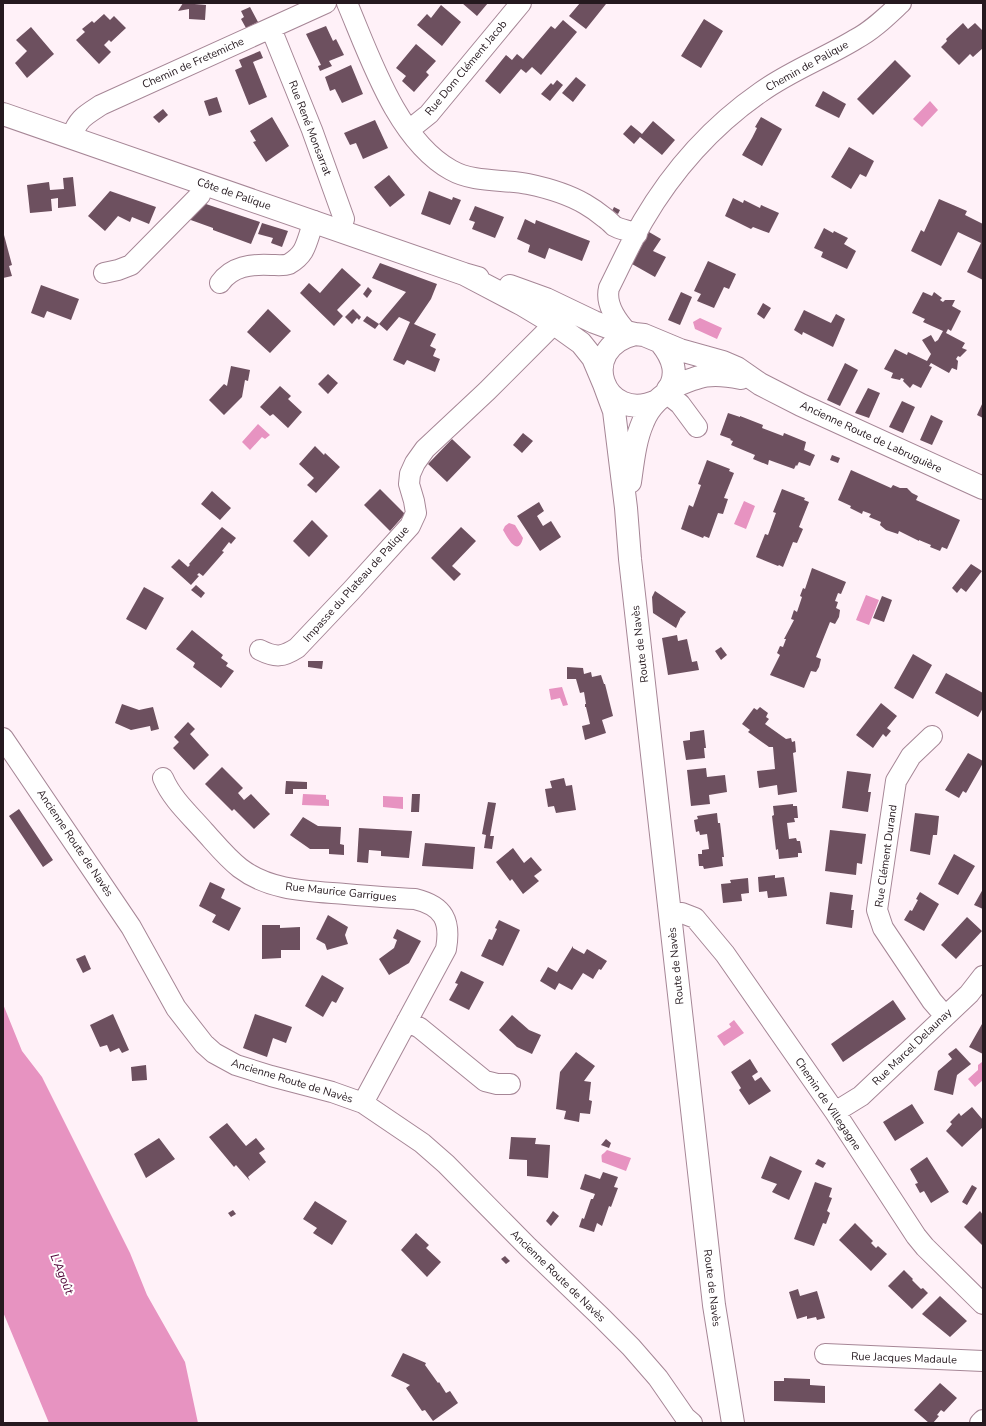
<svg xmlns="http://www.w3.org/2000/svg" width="986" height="1426" font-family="'Nunito Sans',sans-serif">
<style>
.water{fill:#e793c1}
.building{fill:#6d505f}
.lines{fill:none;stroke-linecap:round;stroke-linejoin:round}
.street-casing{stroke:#a68696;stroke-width:22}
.secondary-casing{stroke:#a68696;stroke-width:24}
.street{stroke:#fff;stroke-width:20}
.secondary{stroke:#fff;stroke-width:22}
.labels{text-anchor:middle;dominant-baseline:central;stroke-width:4;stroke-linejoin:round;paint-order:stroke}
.street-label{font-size:11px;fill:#25191f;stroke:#fff}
.water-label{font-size:12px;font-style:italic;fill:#4e0235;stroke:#fff}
</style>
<rect width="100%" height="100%" fill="#fff1f8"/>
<path class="water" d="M930,101L938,110L922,127L913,119Z
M700,318L722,328L717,339L695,329L693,322Z
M258,424L270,435L265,439L262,437L250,450L242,442Z
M744,501L755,506L746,529L734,524Z
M509,523L515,525L523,538C518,558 507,537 503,530L505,526Z
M866,595L879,600L869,625L856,620Z
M562,687L568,705L563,706L560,698L551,700L549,689Z
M303,794L326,795V799L329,800V806L302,805Z
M383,796L403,797V809L383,807Z
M3,1004L22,1051L42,1077L130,1253L147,1295L185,1362L198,1423H49L3,1312Z
M734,1020L744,1033L724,1046L717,1036L731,1027L729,1024Z
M982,1062L983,1063V1080L975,1087L968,1079L978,1070V1065Z
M607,1150L631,1158L626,1171L602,1162C601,1152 601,1157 607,1150Z"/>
<path class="building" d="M183,3L206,5L205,20L189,19V9L178,11Z
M462,3H488L477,16Z
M580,3H605L606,4L586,29L569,16Z
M441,5L461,22L442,46L417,25L427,14L431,18Z
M250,7L258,22L246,28L241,19L244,17L241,11Z
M104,14L110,20L114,16L126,28L111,42L109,40L104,45L111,52L99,64L76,40L85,32L82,29L92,21L94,23Z
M704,19L723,31L701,68L681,56Z
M563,20L577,32L541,75L532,67L526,73L521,69L500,94L485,81L506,55L512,60L517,54L523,59L551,26L555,29Z
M963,23L968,29L975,23L983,31V48L973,57L970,54L959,65L941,47L947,41L946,39Z
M326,26L333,41L336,39L344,55L329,61L332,66L320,71L318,66L321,65L306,34Z
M31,27L54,54L27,78L15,63L27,51L16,40Z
M416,44L436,61L426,72L429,75L414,92L402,81L406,76L396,68Z
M260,51L263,58L253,62L267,97L249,105L235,70L242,67L239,60Z
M895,60L911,76L873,115L857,99Z
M351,65L363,94L342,103L335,89L330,91L325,77Z
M576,77L586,85L573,102L562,93Z
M557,80L563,85L550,101L541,94L551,83L553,85Z
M823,91L846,104L839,118L815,106Z
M217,97L222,112L209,116L204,101Z
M163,109L168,115L159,123L153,117Z
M272,117L289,146L266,162L253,142L256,141L250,131Z
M761,117L782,129L762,166L742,155L752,138L757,128L755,127Z
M375,120L388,148L363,159L356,143L350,145L344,133Z
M653,121L675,140L662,155L640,137L634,144L623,134L631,125L642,134Z
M849,147L874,161L866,177L860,174L851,189L831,177Z
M389,175L405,195L390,207L374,187Z
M73,177L76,206L58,208V198L51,199L52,211L30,213L27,185L49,182L50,190L64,189L63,178Z
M110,191L156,207L149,224L132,217L130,222L118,216L105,231L88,216Z
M429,191L452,200L453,197L461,200L450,225L421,214Z
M733,198L743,203L744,200L760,208L761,205L779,213L769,233L753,227L751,229L725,216Z
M939,199L967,211L965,215L983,224V280L967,272L981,243L958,232L941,266L911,251L921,230L924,232Z
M203,203L260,222L251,244L213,230V228L188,219Z
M475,206L504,217L495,238L472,229L475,222L469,220Z
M614,207L620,210L618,214L612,211Z
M525,219L535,224L536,220L590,241L582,261L549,248L545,259L528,252L530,245L517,239Z
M262,223L288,231L282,247L271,243L273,238L258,234Z
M824,228L833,233L834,231L848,238L844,244L856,251L847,269L821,257L823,252L814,248Z
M649,232L661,239L653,251L666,257L655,277L632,264Z
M3,235H4L12,265L9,266L12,276L3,278Z
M708,261L736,274L729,289L724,287L714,308L697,301L701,294L694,291Z
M380,263L437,284L431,299L414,324L436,334L430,346L436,349L433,356L440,359L435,372L407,360L404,365L393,360L410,322L399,317L387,331L379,324L406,292L372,278Z
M342,268L361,285L337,310L343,316L334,326L300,293L309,283L320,293Z
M41,285L79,299L71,320L47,311L44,318L31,313Z
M368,287L372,291L367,298L363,294Z
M681,292L692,297L680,325L668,320Z
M923,292L932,296L934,292L942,298L940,300L943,302L945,300H955L952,306L961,311L951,331L948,329L946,333L965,343L962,348L967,350L960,357L958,356L956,359L958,361L957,370L952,368L949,373L931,363L929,366L932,367L921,388L913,384L910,388L903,381L904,379L901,378L900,380L891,378L893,373L884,369L895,349L907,355L908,352L927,361L931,354L922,340L931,335L935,342L938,340L943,331L923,322L925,319L912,313Z
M763,303L771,308L764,319L757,314Z
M268,309L291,331L270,353L247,332Z
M353,309L361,317L359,320L357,318L352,324L345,317Z
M804,310L831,323L836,314L845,319L833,347L803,332L802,335L794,330Z
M367,316L379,324L375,329L363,321Z
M845,363L858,370L840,406L827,400Z
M231,366L250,370L248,381L245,380L242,397L224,415L209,400L224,384L227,386Z
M328,374L338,383L328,394L318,384Z
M280,386L291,396L288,399L302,412L288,428L273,414L270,416L260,407Z
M868,388L880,393L869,418L855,413Z
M902,401L915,407L903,433L889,427Z
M983,402V418L977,415Z
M728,413L740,417V416L763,425L762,428L783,436L784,433L806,442L804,450L815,455L810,466L799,462L797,466L796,465L794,469L769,460L768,465L753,459L755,455L731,445L733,441L730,440L731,439L720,435Z
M931,415L943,421L932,445L920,440Z
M523,433L533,441L522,453L513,445Z
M452,439L471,457L447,482L428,464Z
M315,446L324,455L325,453L340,467L316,493L307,485L314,478L299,464Z
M832,455L840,458L838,463L830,460Z
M707,460L730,469L729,471L734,473L724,498L728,499L723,514L718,513L709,538L704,536L703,538L681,529L689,505L693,507L701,485L698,484Z
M851,470L891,488L893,485L900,488H907L912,493L918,496L916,500L960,520L947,549L942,547L940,551L930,547L931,545L919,540V541L899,531L898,534L886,530L880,525L881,522L869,517L871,514L863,511L862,514L850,508L851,506L838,500Z
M380,489L405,514L390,531L364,505Z
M782,489L805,498L804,500L809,502L799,527L803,529L797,543L793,542L783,567L779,565L778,566L756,557L765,534L768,535L776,513L773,512Z
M212,491L231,508L220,520L201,504Z
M539,502L544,511L537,516L543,526L551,521L561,537L540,551L517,516Z
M312,520L328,536L309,557L293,541Z
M222,527L236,538L231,544L229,542L222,551L224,552L203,576L199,573L197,575L199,576L191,585L171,567L179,559L188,567L190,565L189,564Z
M461,527L476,541L452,566L461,574L454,581L431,558Z
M971,564L982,571L966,592L961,588L957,593L952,588Z
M812,568L846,582L841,594L838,593L835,601L838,602L836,608L840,610L839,617L835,624L830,622L816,657L821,659L819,667L816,672L811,671L804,688L770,675L780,655L777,653L780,646L783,647L786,639H784L794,620L791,619L794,610L797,612L802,597L800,596L803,588L805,589Z
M196,585L205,593L201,598L191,590Z
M144,587L164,598L146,630L126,619Z
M655,591L686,612L681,618V617L676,628L653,613L652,597Z
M882,596L892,600L884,622L873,618Z
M192,630L223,655L221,658L228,663L226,666L234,671L221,688L193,667L195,663L176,649Z
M677,635L678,641L687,639L692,662L697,661L699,670L668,675L662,638Z
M721,647L727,655L721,660L715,651Z
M913,654L932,665L913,699L894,688Z
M308,661H323L322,669L308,667Z
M567,667L583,668L584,674L591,672L592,677L601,675L604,684H605L613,716L602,720L606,733L585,740L582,726L590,724L586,707H585V704H586L584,692L580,693L576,679H567Z
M946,673L983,693V708L978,717L935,693Z
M881,703L897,716L887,728L891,731L886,737L883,734L873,748L856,735Z
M122,704L139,710L153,707L159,729L151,731L150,726L131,730L115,723Z
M760,707L768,713L766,717L769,719L765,724L786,739L791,738L792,742L795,741L796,752L793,753L797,792L778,795L777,785L759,788L757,771L775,769L773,747H769L748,732L750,730L742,724L754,708L757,710Z
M188,722L195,729L190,734L209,755L194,770L173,748L179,742L174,737Z
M704,730L706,748H704L705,758L686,760L683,741L690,740V732Z
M968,753L983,761V763L966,793L963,791L959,798L945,790Z
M222,767L243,788L238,793L244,800L251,794L270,814L254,829L234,809L232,811L205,784Z
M706,768L707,777L725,775L727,792L709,795L710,804L691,806L687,770Z
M847,771L871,774L868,792H871L868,812L842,808Z
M564,778L566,786L572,785L576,810L556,813L554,806L548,807L545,789L552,788L550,781Z
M286,781L307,782V789H293V794H285Z
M412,794H420L419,812H411Z
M488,802L496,803L490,836H494L492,849L484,848L486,835L482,834Z
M793,804V806H797L798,818H794L795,822L787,823L789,839L796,838L797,841H800L802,853H798V857L779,859L778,849L776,850L772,816L774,815L773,806Z
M19,809L53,860L43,867L9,816Z
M717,813L718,823H720L721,831L724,857H722L723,866L704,869L703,866H699L698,854H702V850L709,849L707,834L700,835L699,831L696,832L694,820L698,819L697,816Z
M915,813L939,816L937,835H933L930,855L910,851Z
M303,817L318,826L341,827L340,844L344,845V855L329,854V849H310L290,835Z
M359,828L412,831L409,858L381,856V851L369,850L368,863L357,862Z
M830,830L866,834L862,864L857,863L856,875L825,871Z
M425,843L475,847L473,869L422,866Z
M513,848L524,863L531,857L542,870L534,876L539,881L523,894L512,879L510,881L496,862Z
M954,854L975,866L958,895L938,884Z
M775,875V878L784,877L787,896L768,898L767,891L759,892L758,877Z
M748,878L749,893L741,894L742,901L723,903L721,884L731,883L730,880Z
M210,882L225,889L221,898L241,908L229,931L212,922L216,915L199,906Z
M983,889V909L974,905Z
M830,892L853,895L851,910H854L852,928L826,924Z
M920,892L939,904L924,931L904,920L910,910L912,911L918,900L916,899Z
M328,915L348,927L345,935L348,944L327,950L325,944L316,939Z
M967,917L982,931L956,959L941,945Z
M499,920L520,930L503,966L481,956L489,939L492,940L497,929L495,928Z
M262,925H280V928L300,927V950H281V958L262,959Z
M397,929L421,941L409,963L389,975L379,959L394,948L397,940L393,938Z
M573,946V948L584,954L587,949L607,961L601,970L599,969L593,979L583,973L572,990L559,983L555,990L540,981L548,967L557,972Z
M85,955L91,969L83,973L76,959Z
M461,971L484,982L469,1010L449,1000L458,984L455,983Z
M322,975L344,988L336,1003L332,1001L323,1017L305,1006Z
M893,1000L906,1019L843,1062L831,1044Z
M113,1014L129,1050L122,1053L119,1048L110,1052L107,1045L100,1047L90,1025Z
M255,1014L292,1027L286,1043L273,1038L267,1057L243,1048Z
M512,1015L529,1030L541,1035L532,1054L517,1047L499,1030Z
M982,1024L983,1025V1054L969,1047Z
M956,1048L971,1064L957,1075L953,1095L934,1090L938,1071L952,1059L948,1054Z
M576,1052L595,1066L584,1081L591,1082L589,1100L592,1101L590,1114L580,1113L579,1122L564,1119L566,1111L556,1109L560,1072Z
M750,1059L758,1072L752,1076L755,1081L761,1077L771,1091L749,1105L739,1090L741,1088L731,1072Z
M146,1065L147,1080L132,1081L131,1067Z
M912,1104L924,1123L895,1141L883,1122Z
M972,1107L983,1120V1127L962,1147L946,1131L952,1124L950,1122L959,1113L961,1116Z
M227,1123L246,1146L256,1138L265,1149L259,1153L266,1162L248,1177L250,1181L236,1165L234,1167L209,1137Z
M511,1137L536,1138L535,1144L550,1145L548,1178L527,1176V1160L509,1159Z
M159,1138L175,1159L146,1178L134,1154Z
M606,1139L611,1143L609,1148L601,1145Z
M770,1156L802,1171L789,1200L772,1192L777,1184L761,1178Z
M927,1157L949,1192L931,1203L924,1191L920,1193L915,1184L918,1183L910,1169Z
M818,1159L826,1163L823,1168L815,1164Z
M603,1172L618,1177L614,1187L618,1188L611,1207L609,1206L602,1226L597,1223L594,1232L579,1227L582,1218L584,1219L591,1199H593L595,1194L580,1189L585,1174L600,1179Z
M815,1182L832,1188L829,1197L832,1198L827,1211L830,1213L826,1224L823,1223L814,1246L794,1239Z
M972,1185L977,1188L967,1205L962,1202Z
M315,1201L347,1221L332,1245L313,1233L317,1228L303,1219Z
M233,1210L236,1214L231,1217L228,1213Z
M553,1211L559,1216L551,1226L546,1221Z
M980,1211L983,1215V1246L964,1227Z
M855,1223L873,1241L871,1243L876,1248L878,1246L887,1254L871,1271L839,1240Z
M416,1233L429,1245L426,1248L441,1262L427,1277L401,1250Z
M505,1256L510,1261L506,1264L501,1259Z
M904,1270L913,1279L912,1280L921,1289L923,1288L928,1293L912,1309L888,1286Z
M798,1289L800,1296L817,1291L825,1318L817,1320L816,1317L807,1319V1316L797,1319L789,1292Z
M940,1296L967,1321L950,1337L922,1314Z
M403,1353L426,1363L425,1365L438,1383L439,1382L446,1393L450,1391L458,1403L433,1421L425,1410L422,1411L406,1388L410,1385L391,1376Z
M784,1378L810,1379V1385L825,1386V1403L774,1401V1381H784Z
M940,1383L957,1398L944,1412L941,1410L937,1415L939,1416L933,1423H929L914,1410Z"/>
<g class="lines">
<g class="street-casing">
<path id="street" d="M347,3C370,57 397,140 451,170C474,183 503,179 528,184C547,188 568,194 585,204C592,208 599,213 605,218C608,220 611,223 614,226C621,230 629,230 637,234
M265,31L270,32L274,36L312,130L344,219L340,230
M409,130L429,114L521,3
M71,137C79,118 84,116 101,105L326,3
M104,273L118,270L131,265L200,195L204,184
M220,283C232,266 251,264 271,265C276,265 284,266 289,264C294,261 300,256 303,251C308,242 310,231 314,221
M627,332C617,321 605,304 609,288C620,266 631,242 643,221C673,170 712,126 761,92C790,71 825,58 856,39C873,30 887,16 901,3
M666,393L680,404L697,427
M260,650C276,658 283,657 297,648L351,591L410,526L416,513L414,501L409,484L410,474L415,463L425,449L487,391L548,330L553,323
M932,736L911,756L896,781L877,910L883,928L932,1001L945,1016
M3,738L131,927L176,1008L204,1044L214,1053L236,1065L271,1076L332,1092L363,1103L422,1143L446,1164L528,1247L601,1317L631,1347L658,1378L685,1417L692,1423
M163,778C172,799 189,814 204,831C215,843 226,857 240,868C270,891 309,891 345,894C368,896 392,898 415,899C444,906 451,921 446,949L363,1103
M671,914L682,913L695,918L725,954L835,1112L916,1236L925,1247L983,1304
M407,1021L420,1028L485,1081L497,1084H510
M835,1112L861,1096L969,994L983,976
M825,1354L983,1361
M980,1423L983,1420"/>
</g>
<g class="secondary-casing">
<path id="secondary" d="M3,114L464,274L478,278
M464,274L523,305L553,323L581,343L593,358L604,384L614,411L626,508L630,559L714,1305L733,1423
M510,286L546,299L594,322L613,329L635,334L644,335L680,350L723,362L737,368L760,384L801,405L983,488
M635,334C576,348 603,425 657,401
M668,389C699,376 708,371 741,378
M630,482C633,461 635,440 643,422C646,414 651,407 657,401C660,398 663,396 666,393C680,375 673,358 661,343"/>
</g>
<use href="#street" class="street"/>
<use href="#secondary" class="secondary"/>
</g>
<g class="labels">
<g class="street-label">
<text transform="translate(193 63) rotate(-24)">Chemin de Fretemiche</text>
<text transform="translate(807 66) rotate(-29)">Chemin de Palique</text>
<text transform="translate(466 68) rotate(-50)">Rue Dom Clément Jacob</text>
<text transform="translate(310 128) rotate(69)">Rue René Monsarrat</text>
<text transform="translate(234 194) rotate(19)">Côte de Palique</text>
<text transform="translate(871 437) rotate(25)">Ancienne Route de Labruguière</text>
<text transform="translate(356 584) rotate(-48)">Impasse du Plateau de Palique</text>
<text transform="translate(640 644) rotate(-97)">Route de Navès</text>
<text transform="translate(75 843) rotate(56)">Ancienne Route de Navès</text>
<text transform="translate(886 856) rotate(-82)">Rue Clément Durand</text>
<text transform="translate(341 892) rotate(6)">Rue Maurice Garrigues</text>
<text transform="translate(676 966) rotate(-96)">Route de Navès</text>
<text transform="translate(912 1047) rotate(-44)">Rue Marcel Delaunay</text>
<text transform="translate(292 1081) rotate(17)">Ancienne Route de Navès</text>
<text transform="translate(828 1104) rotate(56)">Chemin de Villegagne</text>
<text transform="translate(558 1276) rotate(44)">Ancienne Route de Navès</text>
<text transform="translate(712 1288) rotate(83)">Route de Navès</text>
<text transform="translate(904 1358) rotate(2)">Rue Jacques Madaule</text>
</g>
<g class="water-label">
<text transform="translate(62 1274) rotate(68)">L'Agoût</text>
</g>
</g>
<rect width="986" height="1426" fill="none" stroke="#25191f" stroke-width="8"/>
</svg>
